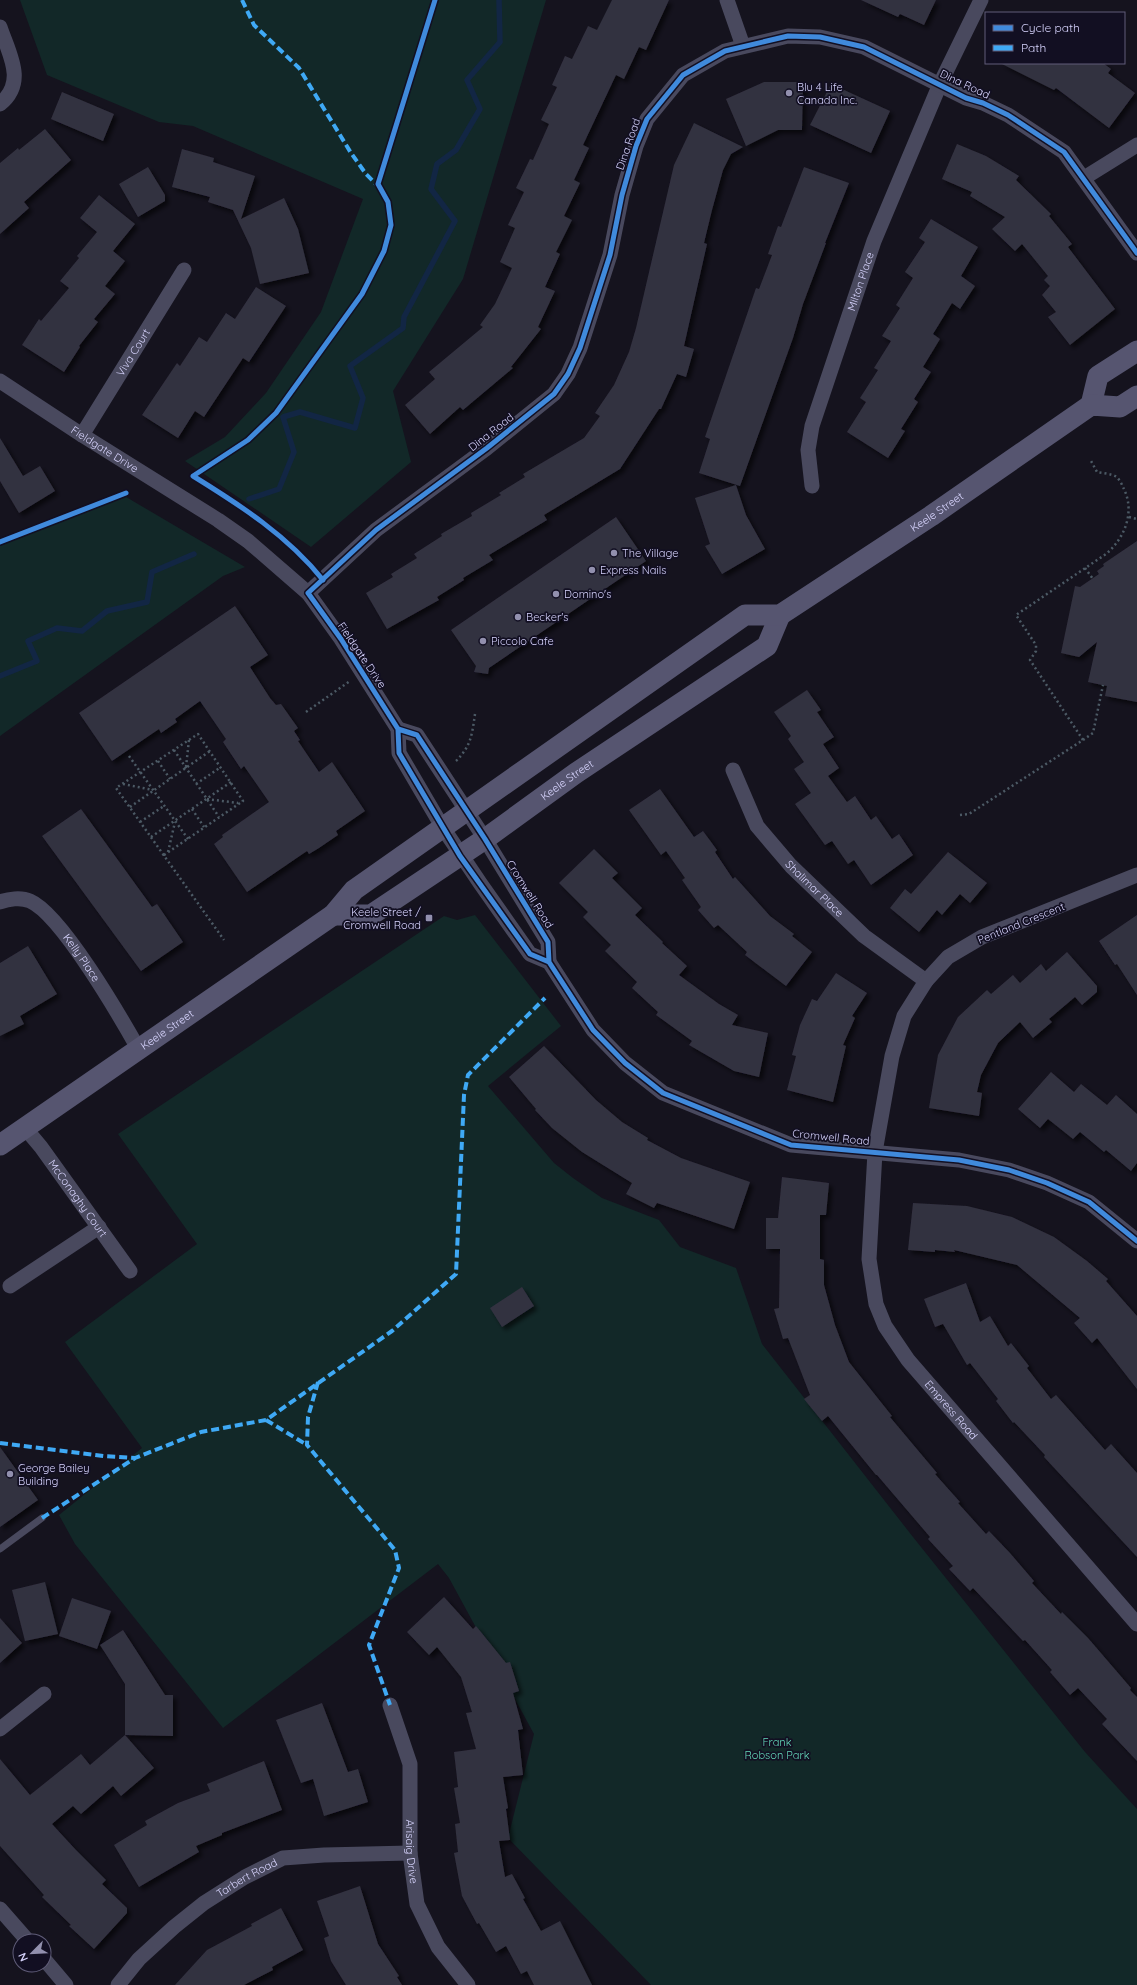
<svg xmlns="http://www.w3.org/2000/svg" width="1137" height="1985" font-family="Quicksand,sans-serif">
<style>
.green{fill:#122828}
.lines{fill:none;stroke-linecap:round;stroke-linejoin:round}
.stream{stroke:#122644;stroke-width:5.5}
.building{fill:#333140;filter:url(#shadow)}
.path{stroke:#4c5a65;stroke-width:2.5;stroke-dasharray:2 3;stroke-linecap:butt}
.lane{stroke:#49495e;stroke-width:7}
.street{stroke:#49495e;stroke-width:15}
.secondary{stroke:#565570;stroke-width:21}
.quiet{stroke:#3fa9f5;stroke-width:4;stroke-dasharray:8 4;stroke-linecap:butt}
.cycleway-casing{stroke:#120f22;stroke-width:8}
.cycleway{stroke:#408adc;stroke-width:5}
.poi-dot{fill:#9290ae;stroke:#120f22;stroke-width:1.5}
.labels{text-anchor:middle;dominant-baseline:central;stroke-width:3.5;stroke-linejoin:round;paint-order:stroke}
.street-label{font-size:11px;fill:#d6d3fc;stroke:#120f22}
.poi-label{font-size:11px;fill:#d6d3fc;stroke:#120f22;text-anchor:start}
.park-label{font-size:11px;fill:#63d8b8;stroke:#120f22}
</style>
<defs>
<filter id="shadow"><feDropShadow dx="3.5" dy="3.5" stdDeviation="2" flood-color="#0009"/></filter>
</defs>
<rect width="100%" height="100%" fill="#15131e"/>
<path class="green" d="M20,0H546L463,279L393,391L411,462L311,547L185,461L225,437L266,393L321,312L363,199L193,126L159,122L47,75Z
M121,494L245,567L223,576L0,736V538Z
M475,915L561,1026L488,1086L554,1163L573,1178L602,1198L659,1220L680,1247L736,1268L762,1344L913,1537L1085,1752L1137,1809V1985H651L508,1838L534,1734L449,1578L438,1564L223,1728L75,1544L59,1515L142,1448L65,1342L197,1244L118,1134L444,916L457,920Z"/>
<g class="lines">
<path class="stream" d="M249,499L279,489L294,452L283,417L300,412L355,428L363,398L350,366L403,328L404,317L455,221L431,189L437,164L456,150L480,109L467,80L500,42L499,0
M0,676L37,661L28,641L57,628L82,631L107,611L147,602L152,572L194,554"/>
</g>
<path class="building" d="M612,0H669L646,50L639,47L624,79L616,75L583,145L589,148L574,180L580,183L564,216L572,220L556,252L560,254L545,287L555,291L538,327L541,329L511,367L513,368L463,410L460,407L430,434L405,405L435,379L429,372L483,327L480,325L495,304L512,268L500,262L515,228L508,225L524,192L516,188L530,159L533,160L549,124L541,120L557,87L552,85L565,56L572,59L588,26L597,30Z
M861,0H936L924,25L900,14L898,17Z
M1000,63H1103L1111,69L1108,73L1135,93L1109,128L1056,88L1054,90Z
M764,82H803L802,130H778L746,146L726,99Z
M831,84L890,111L871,153L810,125Z
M62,92L114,114L103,141L51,119Z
M694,123L743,147L731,154L723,170L712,210L704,243L707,244L684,346L694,349L686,377L677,374L661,409H659L620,469L544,515L547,520L489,555L493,560L463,578L464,580L437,597L439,600L387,629L366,593L393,577L391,574L417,558L414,554L442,536L441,534L472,516L471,513L501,495L499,493L525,477L523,474L584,438L600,416L595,413L614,385L629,352L636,328L674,165Z
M45,129L71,160L24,202L29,208L0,234V163L18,148L19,150Z
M957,144L986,156L1019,176L1016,180L1051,214L1049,216L1072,244L1068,247L1115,309L1070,345L1048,317L1056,312L1042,295L1050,286L1044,280L1048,276L1022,244L1015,251L992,229L1005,217L970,196L972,192L942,179Z
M182,149L214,158L213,162L255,176L241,219L284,198L298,229L309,273L260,284L251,248L233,210L208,202L210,197L172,187Z
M148,167L165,195V201L138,217L119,184Z
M804,167L849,183L825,243H826L803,304L793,338L740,486L699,473L710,439L705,437L756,288L759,289L772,255L768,254L778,226L781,227Z
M99,195L135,224L113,251L125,261L105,286L115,294L94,319L98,322L79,346L80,347L64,372L22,345L39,319L41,321L69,288L60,281L79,258L77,256L97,232L80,218Z
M931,219L978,247L961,276L975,286L960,309L952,303L933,334L940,339L923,367L931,372L914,399L918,402L901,429L905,431L888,458L847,432L866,402L860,398L878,370L874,368L891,341L882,336L900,308L896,305L913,278L905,272L925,242L919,238Z
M256,287L286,306L249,362L243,358L204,417L195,411L178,438L142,415L177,363L180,366L199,337L207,342L226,313L235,319Z
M0,438L23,476L40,466L55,491L19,513L0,481Z
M736,485L746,515L765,549L722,574L705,546L710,544L695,498Z
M616,517L646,561L489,668L488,674L474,672L476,666L451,630Z
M1137,541V702L1105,696L1107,686L1088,682L1097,642L1079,657L1061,653L1075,586L1080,587L1099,574L1097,571L1104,566L1103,564Z
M235,606L268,655L250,667L270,698L276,705L281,704L298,728L294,731L300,740L298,741L319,772L332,762L365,811L336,831L338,835L319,848L309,854L307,851L247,892L214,844L223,837L222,835L269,802L244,766L241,769L223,742L226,739L200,701L175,719L177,722L161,733L159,729L112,761L79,713Z
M807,690L821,710L817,712L834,737L823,744L839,768L828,776L847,802L855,796L871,820L876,816L892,839L899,834L913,855L871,885L854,860L848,864L832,841L825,845L795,804L811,793L794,769L804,762L788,739L791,736L774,712Z
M660,789L694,837L703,831L717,850L715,852L733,879L735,877L770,916L794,934L792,936L812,952L786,986L745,955L747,952L718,925L714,928L698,910L701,907L682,880L685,878L666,851L661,855L629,810Z
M81,809L152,907L157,904L183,942L141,971L42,836Z
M594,849L618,873L612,878L642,908L635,915L663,942L662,943L687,966L679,975L719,1004L738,1015L732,1025L768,1033L759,1077L734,1071L689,1045L692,1041L656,1015L658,1012L632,988L637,982L605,951L611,945L583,917L588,912L559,883Z
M948,852L987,883L970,903L960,894L942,915L937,910L919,932L890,908L905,889L911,894Z
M1137,915V995L1117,964L1115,965L1099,941Z
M28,946L57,994L20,1016L24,1024L0,1036V963Z
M1067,952L1097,986V992L1082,1005L1075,997L1049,1019L1052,1022L1033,1038L1020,1022L998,1043L981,1075L977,1092L982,1093L979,1116L929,1108L938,1055L958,1017L987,990L991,994L1013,975L1020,983L1041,964L1046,971Z
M836,973L867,993L852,1016L855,1018L843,1045L846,1046L833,1102L787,1090L796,1056L792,1055L800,1025L812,999L817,1001Z
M544,1046L596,1100L622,1122L648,1138L647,1140L681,1158L750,1182L734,1229L657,1203L654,1208L626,1194L632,1183L582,1152L552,1128L535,1110L536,1109L509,1077Z
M1051,1072L1074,1092L1081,1084L1107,1105L1116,1095L1137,1114V1163L1131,1171L1106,1150L1104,1152L1080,1132L1073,1139L1048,1119L1040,1128L1018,1109Z
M782,1177L829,1183L826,1215H820V1259L824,1260V1285L835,1325L849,1362L892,1416L890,1417L937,1473L935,1474L960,1502L958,1503L986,1534L989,1531L1010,1553L1034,1581L1032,1583L1061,1614L1062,1612L1088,1638L1131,1688L1130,1690L1137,1697V1761L1102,1724L1107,1719L1078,1688L1070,1695L1050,1672L1052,1670L1025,1640L1023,1641L973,1588L970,1591L949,1569L953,1566L928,1539L930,1537L877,1475H876L828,1416L822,1421L804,1399L810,1395L788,1338L783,1339L774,1309L779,1308L780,1249H766V1218H778Z
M913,1203L967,1206L1012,1217L1054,1237L1087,1261L1108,1279L1106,1281L1137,1316V1389L1097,1338L1092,1343L1074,1323L1080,1318L1017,1265L954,1250L955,1252L935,1250V1252L908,1250Z
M966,1283L980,1322L990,1316L1008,1346L1011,1343L1029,1366L1027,1368L1051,1399L1056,1395L1105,1450L1111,1444L1137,1473V1557L1044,1457L1045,1455L1014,1422L1013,1423L996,1401L998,1399L970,1363L967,1365L943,1324L935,1327L924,1299Z
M522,1287L534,1306L502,1327L490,1308Z
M0,1447L38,1500L0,1527Z
M45,1582L58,1634L25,1641L12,1590Z
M444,1597L473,1629L476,1626L506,1663L510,1662L519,1691L513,1693L523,1729L518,1730L523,1775L503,1777L508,1808L506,1809L510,1840L499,1841L505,1877L512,1874L525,1898L523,1899L541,1931L560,1921L592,1985H534L527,1971L521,1974L506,1946L496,1952L479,1923L477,1924L462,1896L454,1853L458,1852L455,1824L460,1823L454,1788L458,1787L454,1752L476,1749L466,1713L472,1712L461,1677L437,1647L429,1655L407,1632Z
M72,1598L111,1611L97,1649L59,1636Z
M0,1618L22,1643L0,1663Z
M123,1630L165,1695H173V1736L125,1735V1684L100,1645Z
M322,1703L348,1772L358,1769L368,1802L324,1816L313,1779L301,1783L276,1720Z
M125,1735L154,1768L121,1796L113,1786L81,1814L73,1806L52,1824L76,1850L106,1880L102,1884L127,1908V1913L94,1949L69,1926L71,1925L42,1897L44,1895L0,1846V1759L30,1795L81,1754L90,1765Z
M264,1761L282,1810L222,1833V1835L196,1846L199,1852L139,1887L114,1845L147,1825L145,1821L178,1803L210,1791L207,1784Z
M360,1886L378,1944L399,1976L397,1977L402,1985H346L331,1961L324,1938L329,1936L317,1901Z
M281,1908L303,1950L272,1967L273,1970L244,1985H175L207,1950L252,1926L251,1924Z"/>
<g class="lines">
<path class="path" d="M1129,517L1137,519
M1085,568L1093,579
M306,712L350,681
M1083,740L1093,733L1103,685
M174,750L219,817
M129,756L188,839
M158,761L170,779
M456,761C471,746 472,735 475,714
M186,767L189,740
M123,784L153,790
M196,784L221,767
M207,799L238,803
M130,807L210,751
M192,809L204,827
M960,815L969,814L1083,740L1030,660L1036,651V645L1016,615L1106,554C1125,538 1135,512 1124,489C1122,485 1120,479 1115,476C1111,474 1103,473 1097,472L1090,459
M140,822L164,806
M151,837L231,782
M168,852L175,822
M164,855L243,801L198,734L116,788L224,940"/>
<path class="lane" d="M0,1549L42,1518"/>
<g class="street">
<path d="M727,0L743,46"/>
<path d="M0,27C9,54 27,82 0,104"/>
<path d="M1084,178L1137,145"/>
<path id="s1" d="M0,381L82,435L218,520L248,541L308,593L341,639L398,729L399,753L443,828L480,883L530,954L549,962L593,1030L625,1063L663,1093L791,1145L959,1160L1009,1170L1047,1183L1089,1202L1137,1241"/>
<path id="s2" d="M82,435L184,270"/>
<path id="s3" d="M812,486L808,450L812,426L874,241L940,84L981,0"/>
<path d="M308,593L376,530L487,448L554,394L568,374L580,348L610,255L622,195L636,146L647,119L683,75L725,51L788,36L820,37L864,47L966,98L983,103L1008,115L1064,152L1137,253"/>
<path d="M398,729L417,735L485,839L548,942L549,962"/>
<path id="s4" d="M733,770L757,826L791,866L864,936L926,981"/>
<path id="s5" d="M1137,875L982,937L948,957L926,981L904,1016L892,1056L875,1152L869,1259L876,1304L885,1326L908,1360L1137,1624"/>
<path id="s6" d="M0,902C8,899 21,897 30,901C61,914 121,1018 139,1050"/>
<path id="s7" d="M25,1128L41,1147L130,1271"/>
<path d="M10,1286L99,1227"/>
<path id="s8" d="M390,1705L410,1764V1853L417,1904L438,1947L468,1985"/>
<path d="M0,1729L44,1694"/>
<path d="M0,1909L28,1941"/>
<path d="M44,1959L66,1985"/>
<path id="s9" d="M118,1985L139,1959L174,1927L204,1903L245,1877L283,1858L324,1855L410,1853"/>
</g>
<g class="secondary">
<path d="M1091,405L1098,376L1137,351"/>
<path id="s10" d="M333,915H371L485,839L576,773L767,646L780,615"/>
<path id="s11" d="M0,1145L333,915L354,890L745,615H780L931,516L1091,405L1120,407L1137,396"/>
</g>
<path class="quiet" d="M242,0L254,25L299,68L351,153L366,174L379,187
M318,1382L308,1417L307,1445L395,1550L399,1568L369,1645L390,1705
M266,1420L307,1445
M0,1443L104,1456L135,1458
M42,1518L135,1458L201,1432L266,1420L392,1331L456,1274L464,1095L468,1075L545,998"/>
<g class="cycleway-casing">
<path id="cycleway" d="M1137,253L1064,152L1008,115L983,103L966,98L864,47L820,37L788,36L725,51L683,75L647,119L636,146L622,195L610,255L580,348L568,374L554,394L487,448L376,530L308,593L341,639L398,729L399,753L460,856L530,954L549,962L593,1030L625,1063L663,1093L791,1145L959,1160L1009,1170L1047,1183L1089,1202L1137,1241
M0,542L126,493
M323,580C288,536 240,505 193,476L248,440L276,413L362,294L384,251L391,225L388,202L378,184L435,0
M398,729L417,735L485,839L548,942L549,962"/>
</g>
<use href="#cycleway" class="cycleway"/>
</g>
<g class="poi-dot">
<circle cx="789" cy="93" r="4"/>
<circle cx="614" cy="553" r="4"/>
<circle cx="592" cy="570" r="4"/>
<circle cx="556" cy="594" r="4"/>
<circle cx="518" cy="617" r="4"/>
<circle cx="483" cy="641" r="4"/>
<rect x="425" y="914" width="8" height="8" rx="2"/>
<circle cx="10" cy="1474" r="4"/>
</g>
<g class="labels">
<g class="street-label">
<text transform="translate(965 84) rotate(25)">Dina Road</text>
<text transform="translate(628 144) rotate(-71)">Dina Road</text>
<text stroke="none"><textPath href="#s3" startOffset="213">Milton Place</textPath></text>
<text stroke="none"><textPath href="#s2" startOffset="97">Viva Court</textPath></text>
<text transform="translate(491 432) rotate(-38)">Dina Road</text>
<text stroke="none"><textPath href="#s1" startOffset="125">Fieldgate Drive</textPath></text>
<text stroke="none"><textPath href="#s11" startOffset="1138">Keele Street</textPath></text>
<text transform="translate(362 655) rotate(56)">Fieldgate Drive</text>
<text stroke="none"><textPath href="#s10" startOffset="276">Keele Street</textPath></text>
<text stroke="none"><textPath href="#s4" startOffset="146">Shalimar Place</textPath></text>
<text transform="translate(530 894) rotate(58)">Cromwell Road</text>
<text transform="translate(1021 923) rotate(-22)">Pentland Crescent</text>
<text stroke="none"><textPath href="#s6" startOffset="108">Kelly Place</textPath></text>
<text stroke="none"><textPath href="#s11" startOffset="203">Keele Street</textPath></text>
<text transform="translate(831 1137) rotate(6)">Cromwell Road</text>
<text stroke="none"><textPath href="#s7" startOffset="88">McConaghy Court</textPath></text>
<text stroke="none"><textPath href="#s5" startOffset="703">Empress Road</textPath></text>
<text stroke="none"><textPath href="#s8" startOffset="150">Arisaig Drive</textPath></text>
<text stroke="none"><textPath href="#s9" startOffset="169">Tarbert Road</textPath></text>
</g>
<g class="poi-label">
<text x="797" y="87">Blu 4 Life<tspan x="797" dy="13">Canada Inc.</tspan></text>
<text x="622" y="553">The Village</text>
<text x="600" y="570">Express Nails</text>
<text x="564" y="594">Domino's</text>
<text x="526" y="617">Becker's</text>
<text x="491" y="641">Piccolo Cafe</text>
<text x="421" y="912" text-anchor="end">Keele Street /<tspan x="421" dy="13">Cromwell Road</tspan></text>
<text x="18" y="1468">George Bailey<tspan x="18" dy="13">Building</tspan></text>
</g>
<g class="park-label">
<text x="777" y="1742">Frank<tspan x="777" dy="13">Robson Park</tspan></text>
</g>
</g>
<rect x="985" y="12" width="140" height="52" fill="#120f22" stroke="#605d79"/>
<rect x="993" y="25" width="20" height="6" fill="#408adc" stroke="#605d79"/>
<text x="1021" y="32" font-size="12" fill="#d6d3fc">Cycle path</text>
<rect x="993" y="45" width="20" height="6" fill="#3fa9f5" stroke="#605d79"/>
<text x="1021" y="52" font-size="12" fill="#d6d3fc">Path</text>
<g transform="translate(32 1953) rotate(246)"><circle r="19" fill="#120f22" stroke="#605d79"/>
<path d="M0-3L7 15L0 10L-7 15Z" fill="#9290ae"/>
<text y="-6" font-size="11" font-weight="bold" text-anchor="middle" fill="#d6d3fc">N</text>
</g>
</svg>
